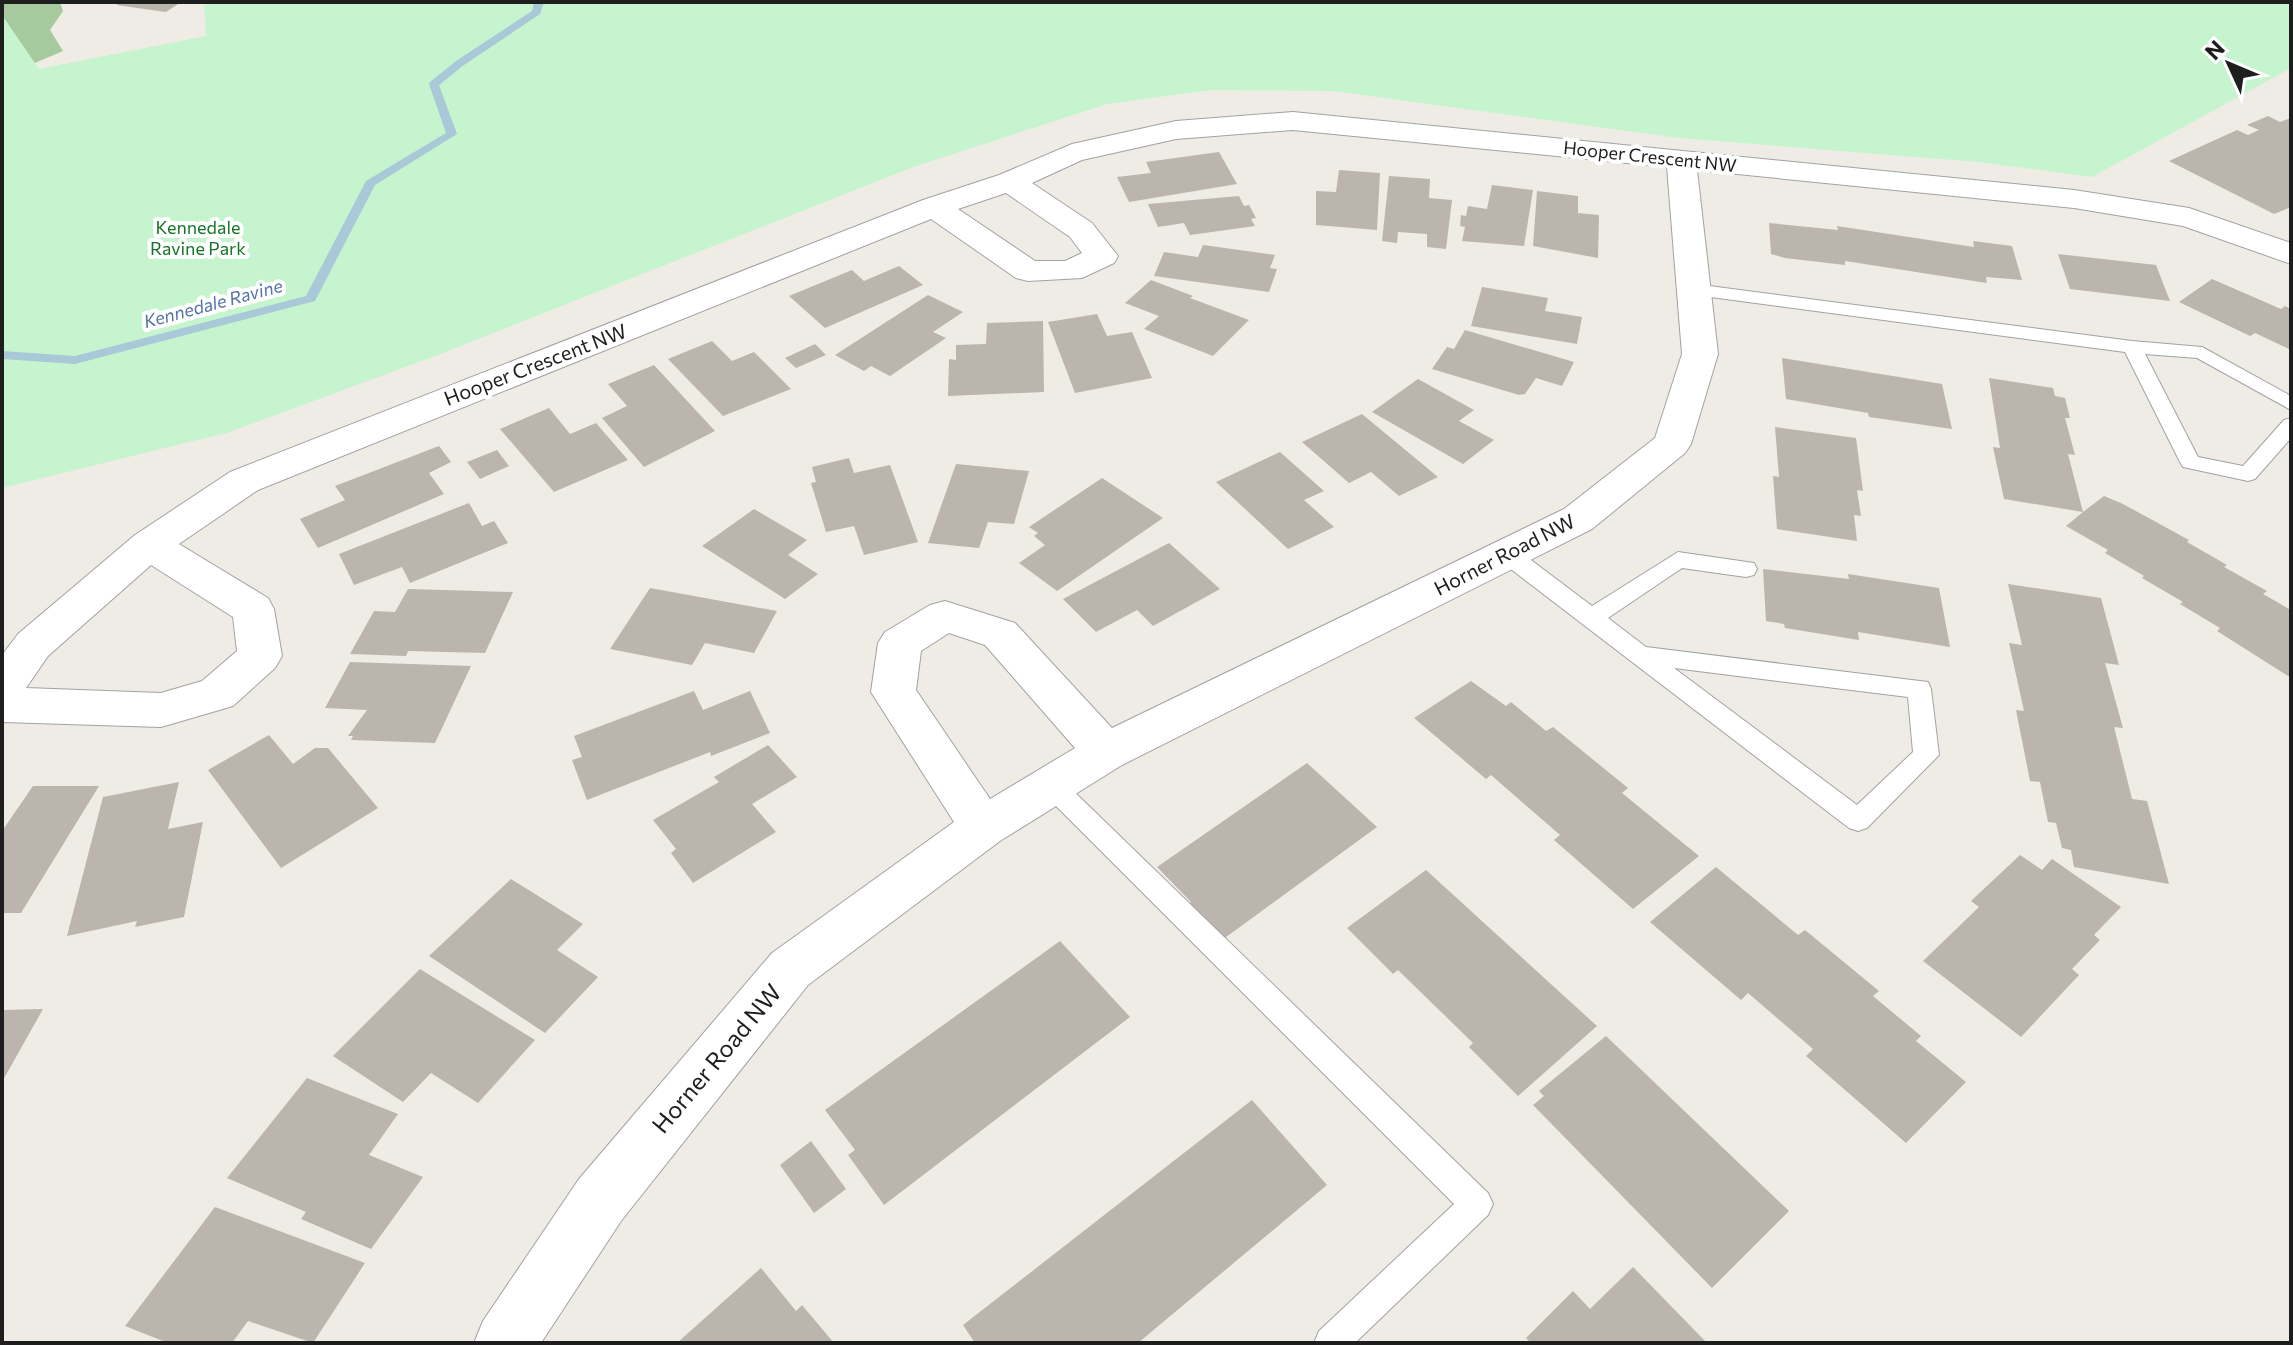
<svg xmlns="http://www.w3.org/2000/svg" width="2293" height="1345" font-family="Commissioner,sans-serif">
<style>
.forest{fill:#a6ca9d}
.park{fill:#c6f4cf}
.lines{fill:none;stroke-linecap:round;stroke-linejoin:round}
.stream{fill:#a9c8d8;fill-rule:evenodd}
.building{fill:#bbb5ae}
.service-casing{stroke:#a2a2a2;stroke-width:2}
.minor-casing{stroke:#a2a2a2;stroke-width:2}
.service{fill:#fff;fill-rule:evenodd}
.minor{fill:#fff;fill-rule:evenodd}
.labels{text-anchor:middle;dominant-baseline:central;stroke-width:8;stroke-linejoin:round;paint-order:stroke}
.far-street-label{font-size:18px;fill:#1e1e1e;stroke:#fff}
.far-park-label{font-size:18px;fill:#157327;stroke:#fff}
.far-water-label{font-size:18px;font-style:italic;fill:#5373a5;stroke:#fff}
.street-label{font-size:20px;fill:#1e1e1e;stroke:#fff}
.near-street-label{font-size:24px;fill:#1e1e1e;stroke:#fff}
</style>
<rect width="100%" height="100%" fill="#eeece5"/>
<path class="forest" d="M2,2H60L63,11L50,30L63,51L2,77Z"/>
<path class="park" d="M204,2H2291V68L2092,177L1978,162L1679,138L1333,91L1211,90L1107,104L913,167L435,356L230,432L2,488V15L39,69L206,36Z"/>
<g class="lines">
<path class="stream" d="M534,2H544L540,14L464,65L439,85L457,134L375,185L315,301L75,364L2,359V351L75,356L306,296L366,181L446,133L429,84L430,82L456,61L532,11Z"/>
</g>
<path class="building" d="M121,2H181L166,12L116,5Z
M2268,116L2280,122L2291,118V207L2274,214L2169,161L2237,130L2248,135L2259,130L2247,125Z
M1219,152L1237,184L1129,202L1117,177L1151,173L1146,162Z
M1339,170L1380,173L1377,230L1316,225V191L1336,192Z
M1389,176L1430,179L1429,198L1452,200L1446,249L1427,247V234L1398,232L1397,243L1382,241Z
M1492,185L1533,190L1524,246L1462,241L1465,227L1460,226L1461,215L1466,216L1468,206L1487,209Z
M1537,191L1578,196V213L1599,215L1598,258L1533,246Z
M1239,196L1244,206L1249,205L1256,218L1251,219L1255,226L1190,235L1184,223L1158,227L1148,204Z
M1769,223L1838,230L1837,226L1974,247L1973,241L2012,246L2022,280L1986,277L1987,283L1845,261V265L1785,258L1771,254Z
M1203,245L1275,255L1270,268L1277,269L1269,292L1154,276L1164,252L1198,257Z
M2058,254L2156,265L2170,301L2070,289Z
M899,266L923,285L825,328L789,296L852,270L864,281Z
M2212,279L2281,309L2285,306L2291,309V350L2255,333L2250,336L2179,302Z
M1151,280L1193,296L1190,298L1249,320L1213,356L1144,329L1159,316L1125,303Z
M1482,287L1548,298L1545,311L1582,317L1577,344L1471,326Z
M928,295L963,312L933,332L946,338L890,376L871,366L864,371L835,355Z
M1097,314L1107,336L1132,332L1152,378L1075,393L1048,322Z
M1043,321L1044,392L948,396L949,359L956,360V345L986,344L987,323Z
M1465,330L1574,362L1562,386L1536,378L1525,394L1519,395L1432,369L1447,347L1454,349Z
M712,341L732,361L754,352L791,389L723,416L668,359Z
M815,344L826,355L796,368L785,358Z
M1782,358L1942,384L1952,429L1869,417L1868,413L1786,399Z
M654,365L715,431L644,467L602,418L627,406L608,384Z
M1989,378L2053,388L2055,396L2065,398L2070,418H2065L2075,455L2068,454L2083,512L2104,496L2123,504L2189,540L2187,542L2227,565L2224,567L2267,591L2263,594L2291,610V678L2217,631L2220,628L2180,604L2183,602L2142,578L2144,576L2105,553L2108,550L2066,526L2083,512L2004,499L1993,447L2000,448Z
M1418,379L1474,410L1459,421L1494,440L1463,464L1372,412Z
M549,408L570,434L596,423L628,460L554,492L500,429Z
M1362,414L1438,477L1399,496L1371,472L1349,483L1302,442Z
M1775,427L1856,438L1863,491L1857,490L1861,516L1854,515L1857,541L1777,529L1773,476L1779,477Z
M439,446L451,462L429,473L444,494L318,548L300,519L345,500L335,486Z
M497,450L509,466L480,479L467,462Z
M1280,452L1324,491L1304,500L1334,527L1288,549L1216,482Z
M849,458L854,473L890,465L918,542L864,555L854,526L826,532L811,483L816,482L812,467Z
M956,464L1029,471L1014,524L988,522L979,548L928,543Z
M1102,478L1163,518L1057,591L1019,563L1045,545L1034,536L1038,533L1029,527Z
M469,503L482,526L494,521L508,543L410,583L402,567L354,585L339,554Z
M754,509L807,540L788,555L818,574L785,599L702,546Z
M1169,543L1220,589L1153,626L1137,610L1096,632L1063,599Z
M1763,569L1849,579L1848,574L1939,588L1950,647L1858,632L1859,640L1785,628L1784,624L1766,621Z
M2008,584L2101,598L2119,665L2105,663L2123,728L2114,727L2132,799L2147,801L2169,884L2074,867L2071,850L2062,848L2056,823L2048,822L2040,782L2030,781L2016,710L2024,711L2009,643L2022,645Z
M650,588L777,611L754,653L705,643L692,665L610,649Z
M408,589L513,592L485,653L408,651L406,656L350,654L374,611L395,612Z
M350,662L471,666L435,743L351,740L353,736H348L367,710L325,708Z
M1471,681L1506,706L1511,702L1546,731L1553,727L1628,788L1622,793L1699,856L1633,909L1554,840L1560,835L1491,775L1486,779L1414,718Z
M694,691L703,710L750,691L770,733L711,756L710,752L587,800L572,760L582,757L574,736Z
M269,735L293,764L315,748H328L378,808L281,868L208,770Z
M768,745L797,777L752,804L776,832L693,883L671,853L676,849L653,820L719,782L714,777Z
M1307,763L1377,827L1218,943L1184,908L1191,902L1157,867Z
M179,782L168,829L203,822L184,917L135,927L137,921L67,936L103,797Z
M33,786H99L21,913H2V831Z
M2020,855L2042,870L2052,859L2121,907L2094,935L2100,940L2072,969L2079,975L2021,1037L1923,961L1979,907L1971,901Z
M1716,867L1798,935L1805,930L1879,991L1873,996L1921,1036L1916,1041L1966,1082L1906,1143L1806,1056L1813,1049L1748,993L1741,1000L1650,922Z
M1426,870L1597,1026L1518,1096L1469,1047L1473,1043L1398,970L1393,974L1347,928Z
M511,879L583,924L557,950L598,977L545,1033L429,956Z
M1060,941L1130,1017L884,1205L848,1155L855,1150L825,1110Z
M420,969L535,1040L478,1103L431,1073L403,1102L333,1056Z
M43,1009L2,1082V1010Z
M1606,1036L1789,1211L1712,1288L1533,1105L1544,1096L1539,1091Z
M307,1078L398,1114L369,1155L423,1177L371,1249L301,1219L306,1212L227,1178Z
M1252,1100L1327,1185L1138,1343H975L963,1325Z
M811,1141L846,1189L814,1213L780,1165Z
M215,1207L365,1263L313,1343L248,1321L232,1343H168L125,1326Z
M1633,1267L1707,1343H1531L1526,1338L1573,1291L1590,1309Z
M761,1268L796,1311L802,1305L834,1343H677Z"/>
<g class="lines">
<g class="service-casing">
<path id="service" d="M1694,284L2132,341L2202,347L2291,396V410L2197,358L2145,354L2198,457L2243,466L2284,420L2291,418V438L2255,479L2248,481L2183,467L2180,462L2125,352L1688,294L1685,290L1688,286Z
M1507,546L1515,548L1592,606L1678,552L1754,563L1757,569L1754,575L1746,577L1682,568L1608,618L1646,647L1928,682L1931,689L1939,755L1867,828L1858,831L1849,828L1499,560L1496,554L1499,548ZM1674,668L1908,697L1913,752L1857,805Z
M1051,775L1060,778L1488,1193L1493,1204L1488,1215L1355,1343H1314L1319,1331L1454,1204L1042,792L1038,785L1042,778Z"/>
</g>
<g class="minor-casing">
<path id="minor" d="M1293,112L2074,190L2189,208L2291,243V264L2183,226L2074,208L1697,170L1718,354L1691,444L1685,453L1592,529L1122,765L1000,841L808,985L621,1221L541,1343H474L483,1321L579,1179L772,953L954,822L871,692L878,643L885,632L930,605L945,601L1015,623L1112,728L1564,509L1655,438L1682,354L1667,167L1293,130L1176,139L1082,160L1032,183L1092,223L1118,256L1114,263L1082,278L1028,281L1016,278L931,219L258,490L179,544L268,598L274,609L282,656L275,668L233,706L161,727L2,722V655L18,634L135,535L230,472L923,200L999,175L1072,144L1176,121ZM1006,193L1070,237L1082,253L1065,261H1035L958,209ZM151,565L233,617L237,651L202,681L161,693L26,688L48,656ZM949,633L985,645L1075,748L990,799L916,690L921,651Z"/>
</g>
<use href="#service" class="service"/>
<use href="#minor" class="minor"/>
</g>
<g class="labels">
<g class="far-street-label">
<text transform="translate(1650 156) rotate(6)">Hooper Crescent NW</text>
</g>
<g class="far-park-label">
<text x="198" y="227">Kennedale<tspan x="198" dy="21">Ravine Park</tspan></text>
</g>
<g class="far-water-label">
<text transform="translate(213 303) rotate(-15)">Kennedale Ravine</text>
</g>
<g class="street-label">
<text transform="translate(535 364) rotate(-21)">Hooper Crescent NW</text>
<text transform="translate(1504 554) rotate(-27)">Horner Road NW</text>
</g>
<g class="near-street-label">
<text transform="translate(716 1058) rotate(-50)">Horner Road NW</text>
</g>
</g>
<rect width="2293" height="1345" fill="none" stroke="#1e1e1e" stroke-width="8"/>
<g transform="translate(2229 64) rotate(314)" stroke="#ffffff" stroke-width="6" paint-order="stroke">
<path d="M0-6L14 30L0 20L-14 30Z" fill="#1e1e1e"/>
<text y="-12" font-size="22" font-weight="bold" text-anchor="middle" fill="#1e1e1e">N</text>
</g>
</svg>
